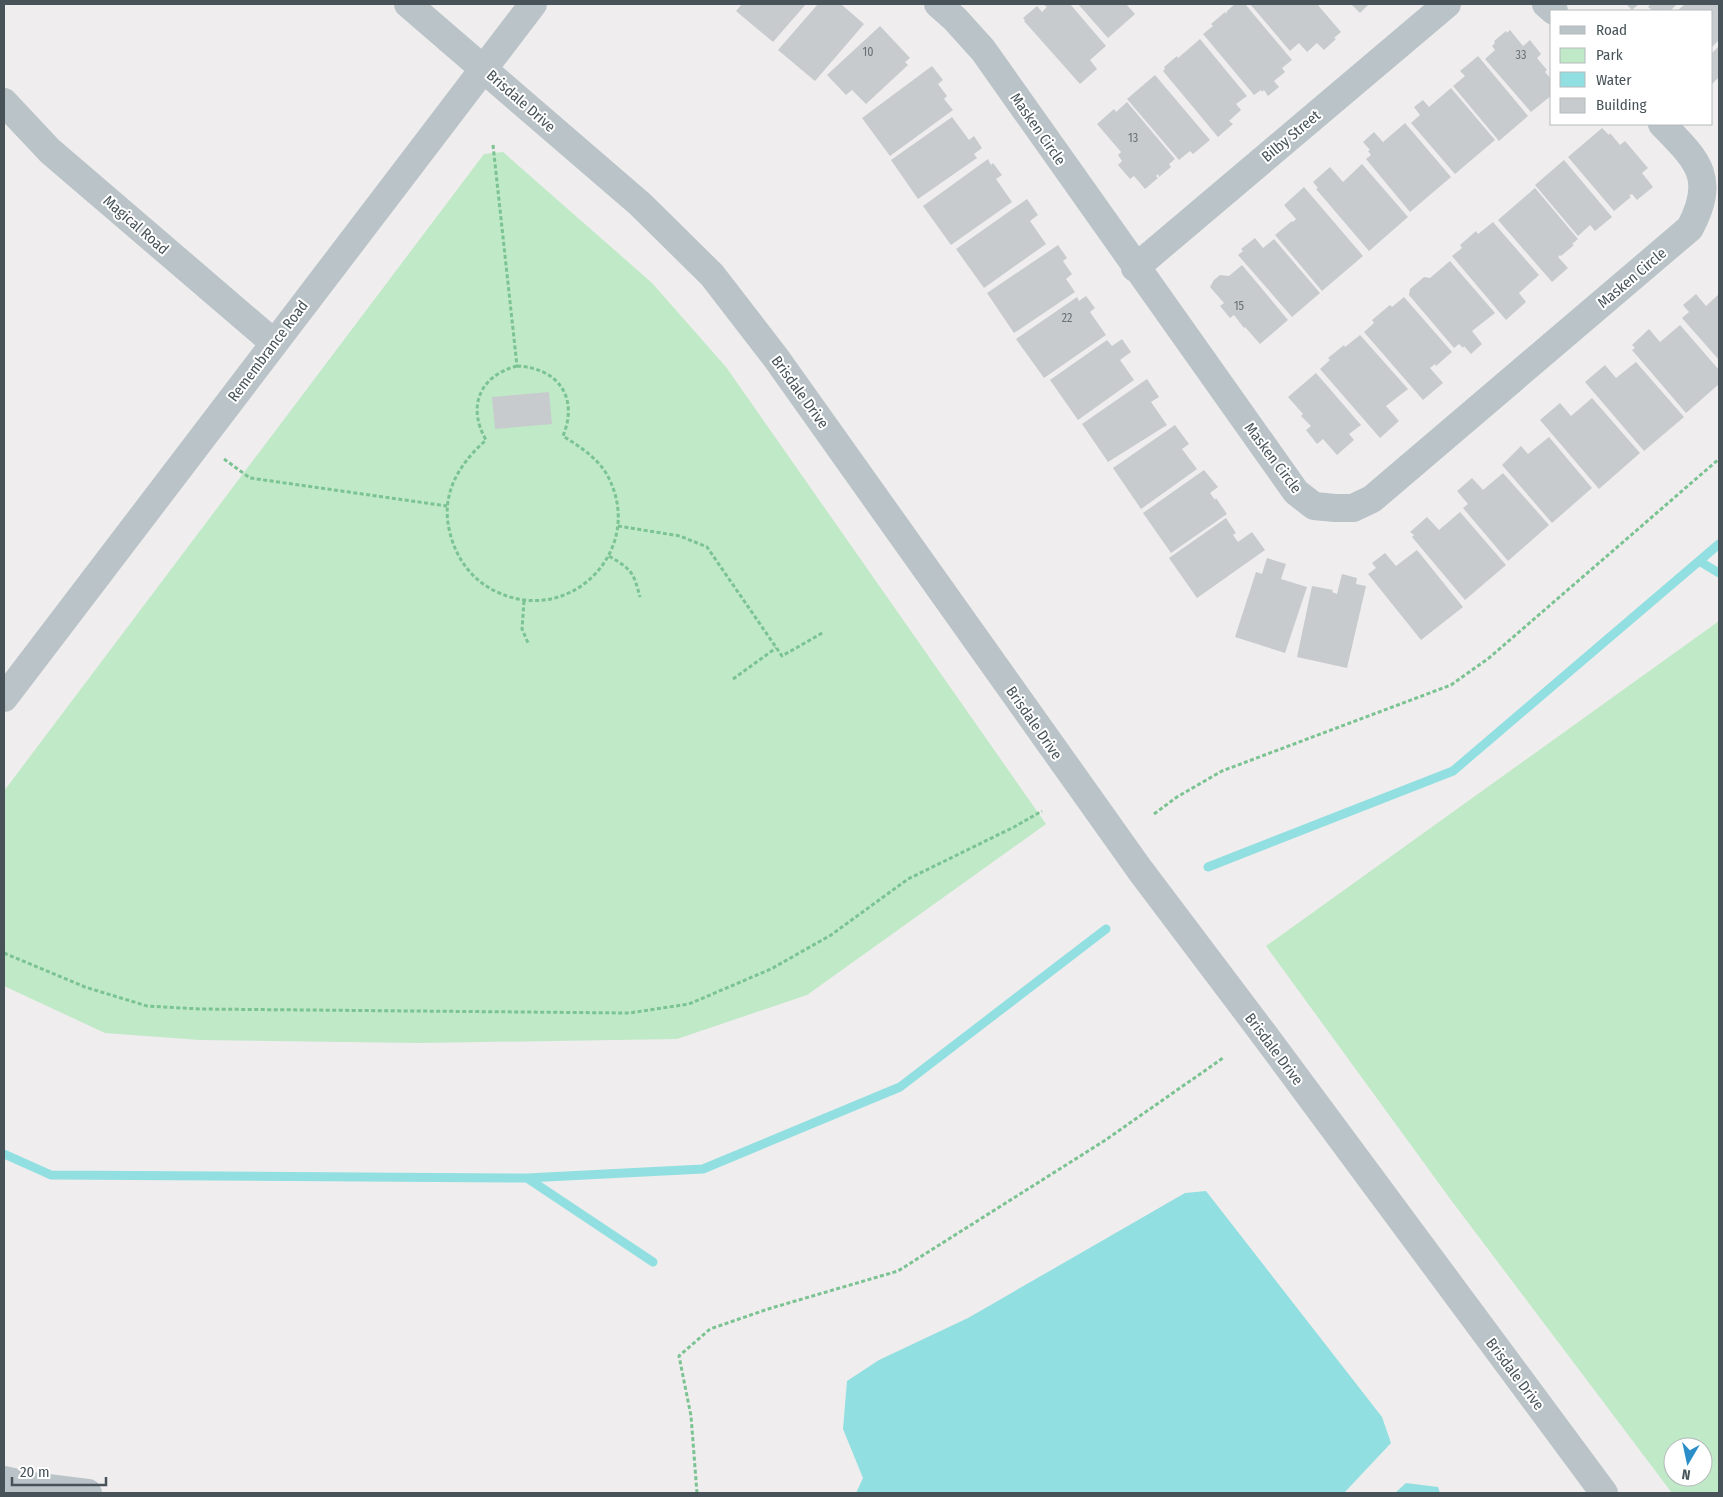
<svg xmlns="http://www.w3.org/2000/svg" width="1723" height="1497" font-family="'Fira Sans Condensed',sans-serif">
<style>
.green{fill:#bfe9c7;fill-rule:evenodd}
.water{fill:#91dfe1}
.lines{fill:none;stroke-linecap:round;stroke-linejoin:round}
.stream{stroke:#91dfe1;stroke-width:9}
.building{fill:#c7cbce}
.path{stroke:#7bc392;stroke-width:3;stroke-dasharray:4 2.5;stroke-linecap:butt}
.minor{stroke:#b9c3c8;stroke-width:28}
.labels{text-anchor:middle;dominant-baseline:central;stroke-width:4;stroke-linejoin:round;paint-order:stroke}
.number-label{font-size:12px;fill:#677176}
.street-label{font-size:15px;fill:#475358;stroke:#fff}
</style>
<rect width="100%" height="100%" fill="#efeded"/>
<path class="green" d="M503,152L652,283L726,367L1046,824L807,995L677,1039L420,1043L200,1040L105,1033L4,986V791L484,154Z
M1719,621V1493H1672L1451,1200L1266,946ZM1673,1447H1703V1477H1673Z"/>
<path class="water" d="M1206,1191L1382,1417L1391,1443L1344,1493H856L863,1478L843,1429L847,1381L879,1360L968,1318L1185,1193Z
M1406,1483L1438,1487L1440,1493H1395Z"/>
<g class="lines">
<path class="stream" d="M1699,561L1719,573
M1208,867L1453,771L1719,544
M4,1154L51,1175L527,1178L703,1169L900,1087L1106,929
M527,1178L653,1262"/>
</g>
<path class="building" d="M742,4H806L773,42L736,11Z
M818,4H843L842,5L864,24L815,81L778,50Z
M1043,4H1070L1106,46L1090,60L1097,69L1080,84L1024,21L1025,20L1023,18L1037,6L1042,12L1047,7Z
M1078,4H1126L1135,14L1108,38Z
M1235,4H1245L1292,60L1282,68L1285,72L1274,81L1279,87L1268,96L1264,90L1262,92L1261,90L1254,95L1203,34L1213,26L1211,24L1225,12L1226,14L1227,11Z
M1250,4H1317L1341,32L1334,38L1336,39L1324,50L1317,43L1307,52L1299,43L1290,51Z
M1351,4H1369L1360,13Z
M1626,4H1639L1632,10Z
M1649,4H1677L1670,11H1653L1648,7L1650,5Z
M1685,4H1719V40L1712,47V11H1677Z
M880,26L910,58L905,62L908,65L866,104L852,90L846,95L827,75Z
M1510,30L1523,46L1530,40L1541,54L1537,58L1547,70L1545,72L1552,80V95L1531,112L1485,59L1495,50L1492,46L1495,43L1494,41L1506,31L1507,33Z
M1200,39L1247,96L1236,104L1241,110L1229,121L1233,124L1218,137L1163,71L1165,69L1164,67L1177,56L1178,58Z
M1719,46V79L1718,78L1712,84V53Z
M1478,56L1528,116L1499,141L1453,86L1465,76L1460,71Z
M932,66L943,80L938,84L947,96L944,99L953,110L890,156L862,118Z
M1155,75L1210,140L1193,154L1190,151L1179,160L1127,99Z
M1451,88L1495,140L1455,174L1411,123L1420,115L1414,107L1423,100L1429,107Z
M1127,102L1175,159L1169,164L1171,167L1159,177L1158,174L1156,176L1158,178L1145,189L1134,176L1130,179L1118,165L1122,161L1118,155L1121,152L1097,124L1114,109L1116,112Z
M952,117L969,140L974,136L982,148L974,154L977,158L918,199L891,160Z
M1405,123L1451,177L1410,212L1366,159L1371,155L1368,151L1370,150L1363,142L1374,132L1383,142Z
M1602,128L1609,135L1610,133L1620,145L1625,141L1648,168L1642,173L1653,187L1637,200L1632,194L1629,196L1631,197L1614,211L1568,157Z
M988,159L991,165L993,163L1002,175L996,179L1012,202L951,245L923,206Z
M1564,160L1612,217L1595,231L1590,225L1578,236L1535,185Z
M1362,164L1408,217L1369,251L1316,189L1318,188L1313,182L1330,167L1343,182Z
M1304,187L1363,256L1322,291L1275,235L1292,221L1293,222L1296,219L1284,205Z
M1535,188L1578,239L1572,244L1574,245L1561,256L1560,255L1558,257L1568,268L1552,282L1498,220Z
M1027,199L1038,215L1030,221L1046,244L984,288L956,249Z
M1493,222L1539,275L1519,293L1526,302L1506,320L1452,256L1462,248L1460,245L1476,231L1478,234Z
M1255,238L1263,248L1274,239L1320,293L1292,317L1238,255L1243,251L1241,249Z
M1058,245L1067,258L1063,261L1072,274L1066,279L1075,292L1014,333L987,293Z
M1450,261L1495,313L1472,331L1482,344L1471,354L1464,346L1463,348L1459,344L1454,348L1409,295L1410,289L1424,277L1430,278Z
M1242,265L1288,320L1260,344L1245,327L1244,328L1234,315L1230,318L1220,306L1224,303L1210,287L1214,280L1220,275L1229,276Z
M1696,294L1706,306L1719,294V360L1682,318L1689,312L1683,305Z
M1086,296L1095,308L1090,312L1106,335L1044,378L1016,339L1077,297L1079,301Z
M1404,297L1452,352L1436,366L1435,364L1430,368L1443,383L1423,400L1364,332L1374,323L1372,320L1390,305L1392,307Z
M1680,325L1719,370V384L1686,413L1632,350L1635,348L1632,345L1649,329L1660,342Z
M1360,335L1408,389L1386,406L1399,421L1380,438L1320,369L1330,360L1328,358L1344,345L1345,347Z
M1122,339L1131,352L1120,360L1134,380L1078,420L1050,380L1107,340L1112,346Z
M1636,362L1684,417L1644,451L1585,382L1605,365L1616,378Z
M1316,373L1361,425L1349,434L1354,440L1337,455L1323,439L1317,444L1306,430L1311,426L1301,416L1303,414L1288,397Z
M1147,379L1159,397L1151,402L1167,425L1108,462L1082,424Z
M549,392L552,424L495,429L492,397Z
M1592,398L1640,453L1599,489L1540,420L1560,403L1571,416Z
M1175,425L1189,444L1182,449L1197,469L1141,509L1113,468Z
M1549,437L1592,488L1552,523L1502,465L1521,446L1528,454Z
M1204,470L1218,487L1210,493L1215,500L1216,498L1227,514L1171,553L1143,513Z
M1503,473L1549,525L1508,561L1463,508L1468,504L1457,491L1472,478L1483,490Z
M1460,512L1506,565L1465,600L1412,537L1414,535L1410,532L1427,517L1439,530Z
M1226,518L1236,533L1233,535L1238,542L1252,532L1265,550L1197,598L1169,558Z
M1417,550L1463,607L1421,640L1368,574L1376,568L1372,563L1385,553L1396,566Z
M1267,558L1286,564L1281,579L1307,587L1285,653L1235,637L1256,572L1262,574Z
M1342,574L1357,578L1356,584L1366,586L1347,668L1297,657L1312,586L1333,590L1332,592L1337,594Z"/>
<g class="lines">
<path class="path" d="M493,145L517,366
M517,366C558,368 579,397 563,436C579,446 596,457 606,473C649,547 571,629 495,591C472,580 456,558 450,533C440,495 458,465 486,440C467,407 479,376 517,366Z
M224,459L250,478L447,506
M618,526L680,536L707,547L782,656L824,632
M609,556C632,570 633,571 640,597
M524,601L522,629L529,645
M733,679L776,648
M1154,814L1177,797L1222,771L1451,685L1489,658L1719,459
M4,953L85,987L147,1006L200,1009L629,1013L689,1004L771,969L831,935L908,879L1014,827L1042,811
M697,1493L691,1416L679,1356L710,1329L768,1309L898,1271L1104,1141L1223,1058"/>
<path class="minor" d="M408,4L640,204L712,275L776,358L1140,870L1266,1037L1604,1493
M938,4L955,19L983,50L1296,492L1314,506L1335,508H1353L1372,499L1690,228C1717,177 1697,160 1662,124
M1546,4L1554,11
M4,102L50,151L274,343
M1135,268L1447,4
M4,698L533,4
M4,1480L31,1486L88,1493"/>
</g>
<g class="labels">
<g class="number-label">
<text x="868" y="52">10</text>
<text x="1521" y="55">33</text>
<text x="1133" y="138">13</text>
<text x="1239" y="306">15</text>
<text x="1067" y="318">22</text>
</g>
<g class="street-label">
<text transform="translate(521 101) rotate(41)">Brisdale Drive</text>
<text transform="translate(1038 129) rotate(55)">Masken Circle</text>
<text transform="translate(1291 136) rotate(-40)">Bilby Street</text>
<text transform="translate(136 225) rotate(41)">Magical Road</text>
<text transform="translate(1632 278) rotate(-40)">Masken Circle</text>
<text transform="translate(268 351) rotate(-53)">Remembrance Road</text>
<text transform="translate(800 392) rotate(54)">Brisdale Drive</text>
<text transform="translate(1273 458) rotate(53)">Masken Circle</text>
<text transform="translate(1034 723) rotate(55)">Brisdale Drive</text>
<text transform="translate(1274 1049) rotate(53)">Brisdale Drive</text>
<text transform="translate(1515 1374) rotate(53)">Brisdale Drive</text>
</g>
</g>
<rect width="1723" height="1497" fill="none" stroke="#475358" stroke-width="10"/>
<rect x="1550" y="10" width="162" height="115" fill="#ffffff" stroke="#b5babc"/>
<rect x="1560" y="26" width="25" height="8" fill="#b9c3c8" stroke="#b5babc"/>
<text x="1596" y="35" font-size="15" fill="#475358">Road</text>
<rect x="1560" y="48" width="25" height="15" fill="#bfe9c7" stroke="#b5babc"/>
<text x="1596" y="60" font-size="15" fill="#475358">Park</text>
<rect x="1560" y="72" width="25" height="15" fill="#91dfe1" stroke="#b5babc"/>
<text x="1596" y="85" font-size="15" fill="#475358">Water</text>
<rect x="1560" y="98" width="25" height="15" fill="#c7cbce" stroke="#b5babc"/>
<text x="1596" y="110" font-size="15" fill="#475358">Building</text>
<g transform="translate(1688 1462) rotate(189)"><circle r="24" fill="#ffffff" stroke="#b5babc"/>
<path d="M0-4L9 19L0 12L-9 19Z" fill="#2c8ec9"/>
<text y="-8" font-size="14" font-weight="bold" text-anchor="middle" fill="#475358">N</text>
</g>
<path d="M12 1477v8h94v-8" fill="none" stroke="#475358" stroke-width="2.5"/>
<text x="20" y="1477" font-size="15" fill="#475358" stroke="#ffffff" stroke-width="4" paint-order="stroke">20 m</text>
</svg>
